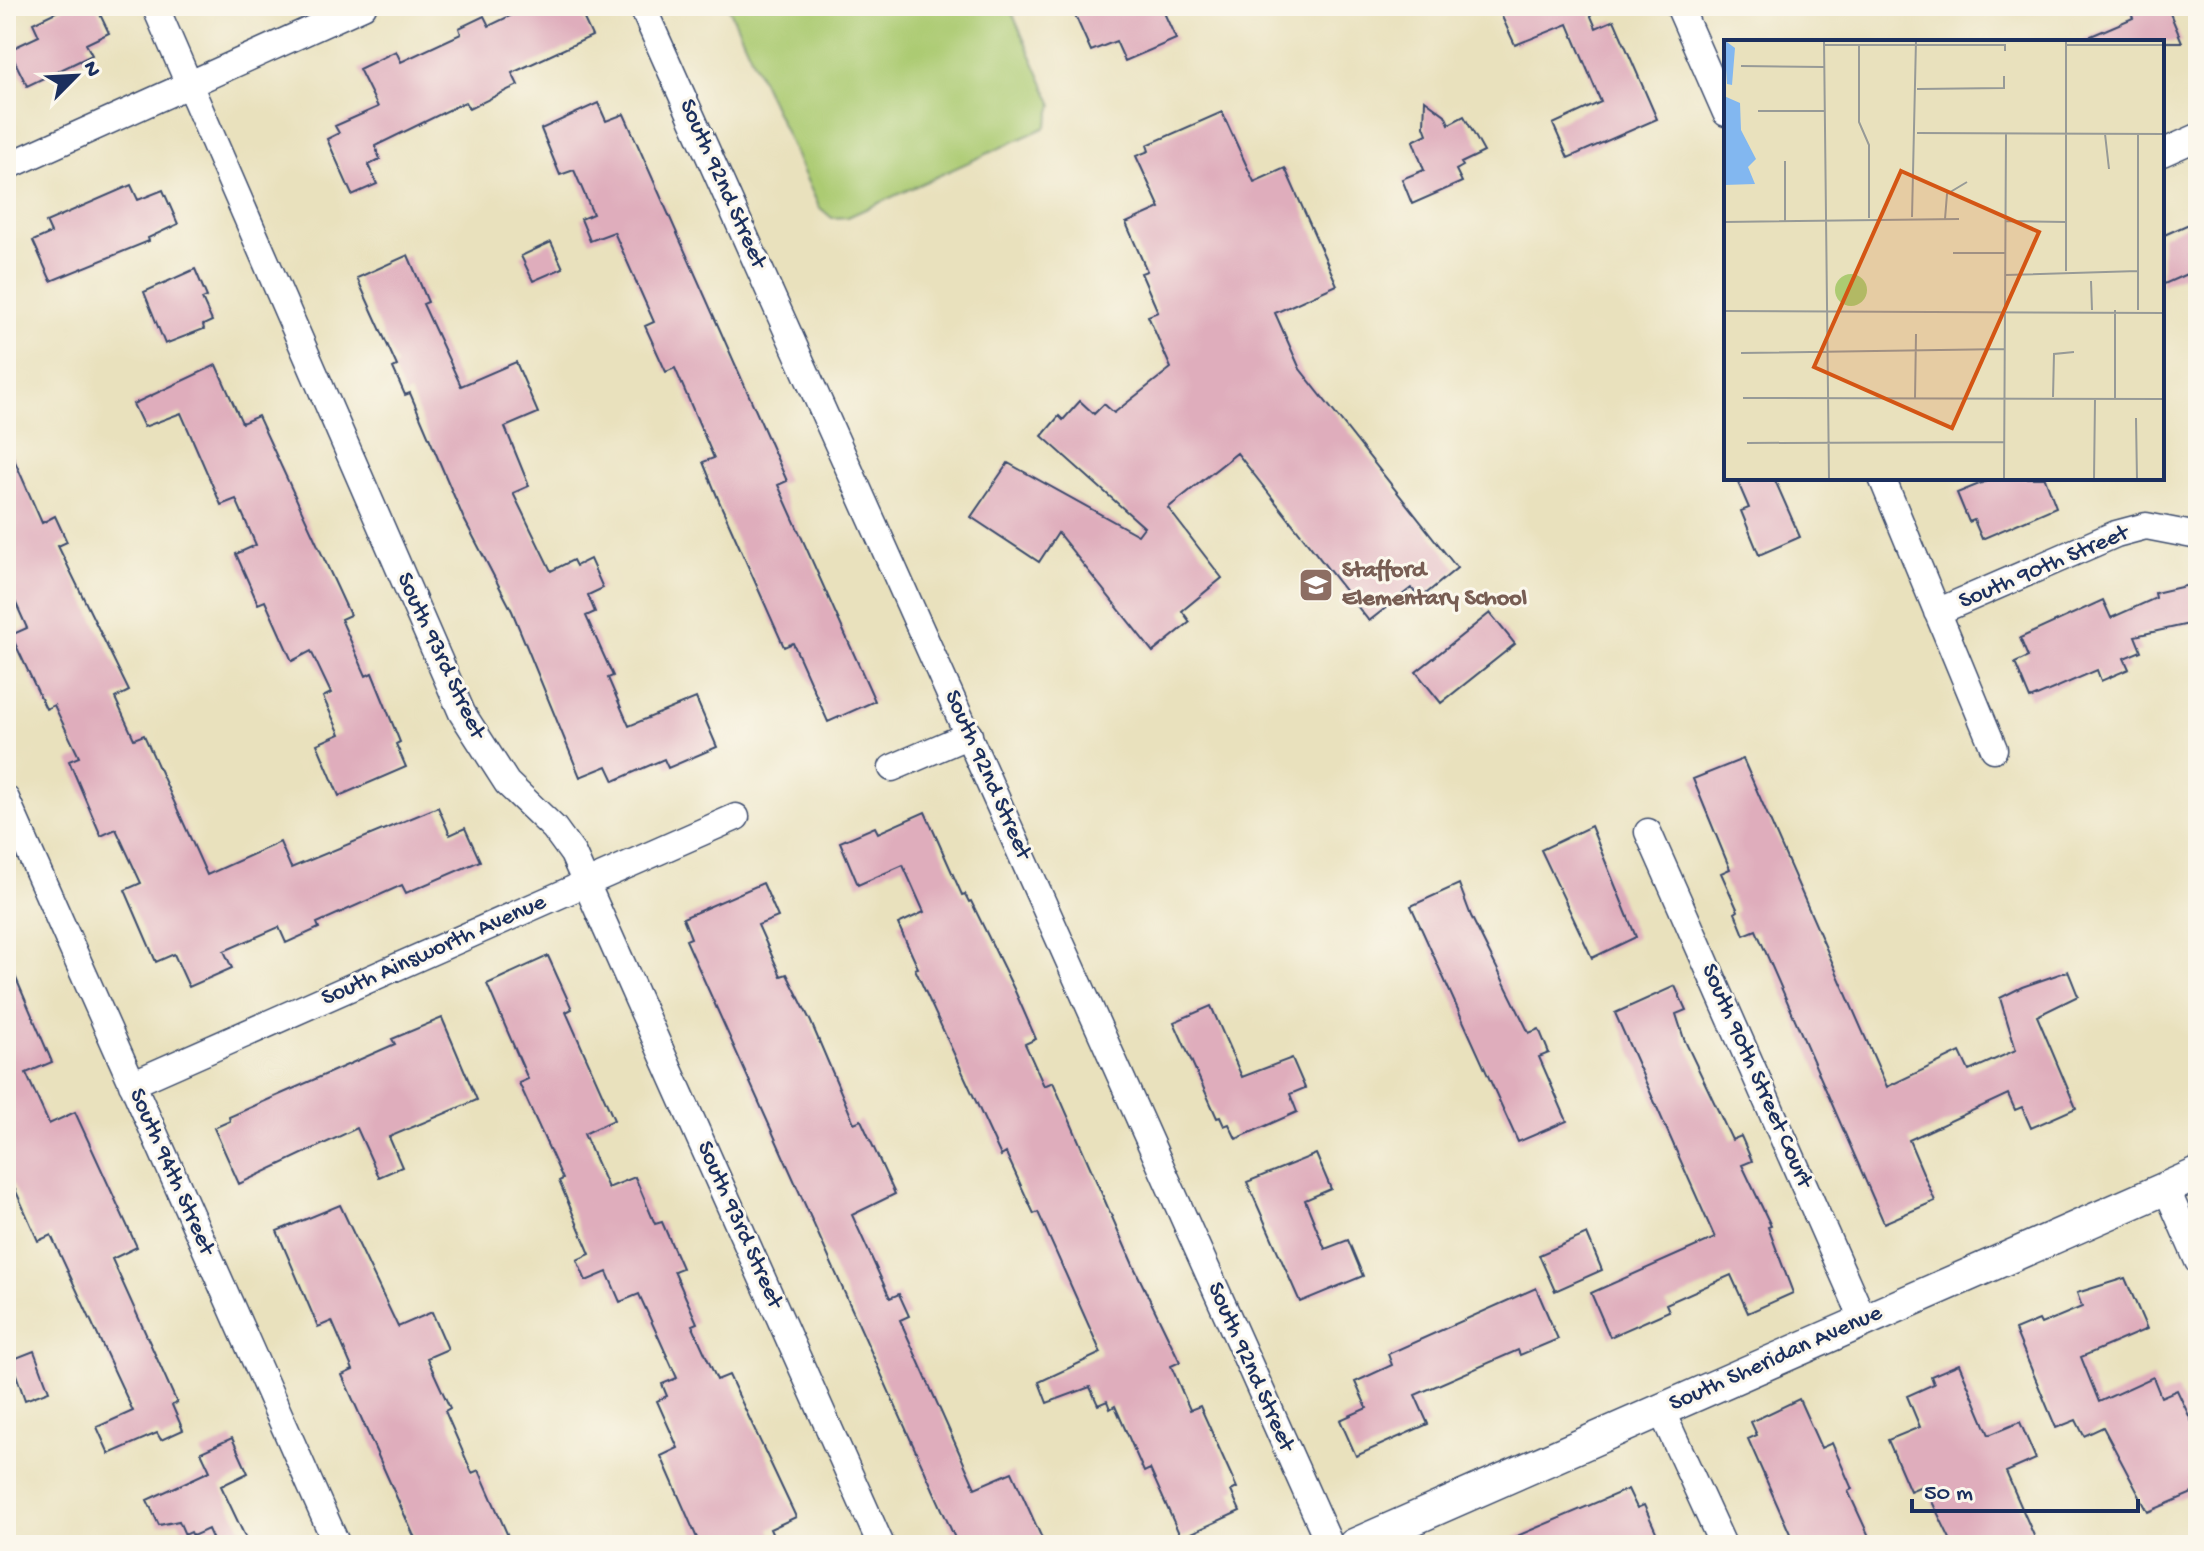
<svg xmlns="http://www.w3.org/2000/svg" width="2204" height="1551" font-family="'Gochi Hand',sans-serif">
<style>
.green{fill:#accb72;stroke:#647d68;stroke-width:2}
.building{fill:#dfadbc}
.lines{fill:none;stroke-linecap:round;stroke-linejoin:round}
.minor-casing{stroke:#3a4a6c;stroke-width:29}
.tertiary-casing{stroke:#3a4a6c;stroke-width:35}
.minor{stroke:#fff;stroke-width:26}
.tertiary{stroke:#fff;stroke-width:32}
.labels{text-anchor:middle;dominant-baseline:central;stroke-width:6;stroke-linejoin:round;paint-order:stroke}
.street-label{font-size:24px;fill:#1b2f5e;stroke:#fbf7ec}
.education-label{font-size:24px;font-weight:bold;fill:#785e54;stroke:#fbf7ec;text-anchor:start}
.inset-road{fill:none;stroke:#979a97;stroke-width:2}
.view{fill:#d45514;fill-opacity:0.15;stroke:#d45514;stroke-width:4}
.inset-edge{fill:none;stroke:#1b2f5e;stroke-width:4}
</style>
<rect width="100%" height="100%" fill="#fbf7ec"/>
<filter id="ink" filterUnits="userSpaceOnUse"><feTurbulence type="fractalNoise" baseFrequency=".0125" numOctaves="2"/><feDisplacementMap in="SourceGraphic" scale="16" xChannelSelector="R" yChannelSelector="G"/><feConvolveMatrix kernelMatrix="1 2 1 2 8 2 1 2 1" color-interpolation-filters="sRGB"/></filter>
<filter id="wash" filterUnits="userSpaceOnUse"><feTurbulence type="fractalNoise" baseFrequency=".006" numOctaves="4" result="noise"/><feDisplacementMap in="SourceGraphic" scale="32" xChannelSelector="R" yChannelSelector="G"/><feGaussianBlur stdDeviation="1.8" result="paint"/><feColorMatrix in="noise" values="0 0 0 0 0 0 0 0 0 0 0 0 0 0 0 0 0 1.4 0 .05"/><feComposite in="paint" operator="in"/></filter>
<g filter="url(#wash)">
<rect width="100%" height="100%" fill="#e9e1bd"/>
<path class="green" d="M728,6H1009L1053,105L1046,127L848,217L832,218L819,207Z"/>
<g id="blocks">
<path class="building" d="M68,6H96L109,33L86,44L92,55L27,86L9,50L39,36L33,23Z
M531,6H578L592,36L512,73L518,85L469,109L465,102L375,146L380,159L368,165L377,184L352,195L327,139L339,133L335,126L378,107L359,69L396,51L401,62L461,34L459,28L484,16L489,26Z
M1071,6H1161L1176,39L1125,61L1116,41L1091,51Z
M1497,6H1607L1590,14L1596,28L1614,20L1657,119L1568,158L1553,124L1601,102L1568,24L1515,45Z
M2128,6H2167L2182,42H2077L2133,18Z
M1425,100L1445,115L1449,124L1464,116L1484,152L1461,163L1463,166L1456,170L1462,182L1412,204L1402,179L1424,170L1413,141L1427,134L1424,126Z
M598,103L606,121L624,114L787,481L778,485L875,701L828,722L793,643L784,647L719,501L703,462L714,458L675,368L666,372L645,326L654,322L614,232L590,241L581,219L593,214L574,170L560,175L541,129Z
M1222,112L1254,182L1285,168L1337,285L1275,313L1300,369L1457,568L1421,598L1411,588L1369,621L1237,453L1168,508L1222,578L1182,611L1190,622L1153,652L1058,533L1039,562L971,517L1008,463L1138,535L1144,527L1042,436L1059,416L1063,420L1080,401L1094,414L1104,404L1114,413L1171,368L1148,316L1158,312L1141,273L1147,271L1126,223L1160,208L1136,156L1149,151L1147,145Z
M131,185L138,200L163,190L178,224L148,238L149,241L51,281L33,241L51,233L46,222Z
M2198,220V269L2162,285V236Z
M551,242L563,268L533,281L521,256Z
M408,255L428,302L423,304L461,386L516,362L538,413L505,427L529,486L513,493L551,571L573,560L576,566L590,559L603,588L588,595L595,612L586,616L613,676L608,678L629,726L696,698L717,747L668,768L664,759L614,781L607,766L580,777L512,611L463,517L410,393L405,395L393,368L397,366L357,278Z
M195,269L207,297L202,299L212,321L203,325L204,329L165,344L144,292Z
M216,365L242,423L258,416L350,615L341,619L366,676L372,673L400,742L396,744L406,767L339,796L317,744L340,734L323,697L331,693L311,651L292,661L265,601L258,604L236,554L256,545L236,499L221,505L181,413L144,427L133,404Z
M6,441L42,523L55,516L67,542L58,546L129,691L115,698L134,739L144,735L207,875L280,842L291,868L438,807L450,835L465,828L480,861L406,893L402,885L317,923L319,928L286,943L279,927L224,951L232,968L189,987L174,954L156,962L125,890L141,883L116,829L101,836L69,761L79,757L54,705L46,709L11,635L27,628L6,581Z
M1736,478H1774L1800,537L1759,555L1741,511L1749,508Z
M1994,478H2045L2056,507L1982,539L1974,520L1969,522L1957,493Z
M2198,583V622L2135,636L2141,651L2124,658L2129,669L2101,681L2097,670L2030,699L2015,663L2028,657L2020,638L2103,600L2111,618L2156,598L2155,593Z
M1490,613L1515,644L1441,703L1416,672Z
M1743,759L1887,1087L1960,1052L1969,1071L2016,1050L2000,998L2022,987L2068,971L2078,996L2037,1016L2076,1108L2031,1128L2022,1107L2015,1110L2008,1094L1909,1140L1935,1201L1884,1223L1756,930L1744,935L1735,913L1738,911L1721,873L1730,869L1693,779Z
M925,812L962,895L965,894L969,902L971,901L1014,989L1036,1039L1025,1044L1044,1086L1053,1082L1133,1265L1180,1362L1171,1366L1190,1410L1200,1406L1237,1488L1231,1491L1240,1511L1181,1538L1150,1469L1144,1472L1115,1406L1110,1409L1107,1401L1098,1405L1090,1387L1047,1403L1039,1382L1101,1353L1038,1212L1034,1214L1006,1153L1001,1156L915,969L918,968L898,924L924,912L903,865L858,885L840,842L875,827L878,833Z
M1591,826L1636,937L1592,958L1541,850Z
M763,883L778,917L758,925L781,976L787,974L811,1022L854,1123L861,1120L895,1194L852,1215L890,1298L899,1294L909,1316L900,1320L975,1488L1012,1472L1045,1545H958L686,940L691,938L683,918Z
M1459,884L1471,916L1529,1033L1539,1029L1549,1053L1539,1057L1567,1121L1518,1142L1411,906Z
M6,955L52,1062L26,1073L49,1124L75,1112L137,1247L112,1259L177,1403L172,1405L183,1430L161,1440L157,1433L109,1454L97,1427L133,1411L51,1235L38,1241L6,1169Z
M548,956L572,1009L566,1012L614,1120L584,1134L608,1188L635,1177L655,1224L662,1222L682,1268L674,1271L697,1323L692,1325L717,1380L729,1375L796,1517L770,1529L777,1545H700L661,1456L678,1448L657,1401L667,1396L662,1384L677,1378L639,1294L620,1302L607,1272L586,1281L577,1260L590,1254L559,1181L563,1179L519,1083L528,1079L487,984Z
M1675,986L1686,1010L1676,1014L1684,1039L1732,1140L1741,1136L1752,1161L1742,1165L1771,1226L1768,1227L1793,1293L1748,1313L1731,1275L1666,1304L1669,1311L1610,1337L1591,1293L1715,1238L1615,1013Z
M1211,1006L1242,1077L1292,1058L1305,1088L1290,1094L1297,1112L1236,1139L1229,1124L1224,1126L1220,1117L1217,1118L1174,1022Z
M442,1018L477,1100L389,1137L402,1167L379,1177L357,1128L239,1184L214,1128L230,1121L229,1117L395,1044L392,1039Z
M1316,1154L1331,1189L1305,1200L1325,1249L1348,1240L1363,1276L1300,1302L1247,1182Z
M340,1205L398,1327L432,1312L448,1349L427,1358L450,1408L445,1411L472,1473L479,1470L512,1545H419L413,1534L342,1375L353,1370L332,1321L318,1327L277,1231Z
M1587,1234L1602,1270L1555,1291L1539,1255Z
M2125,1278L2147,1329L2081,1357L2099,1402L2153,1377L2161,1397L2177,1390L2198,1435V1480L2193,1482L2197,1491L2148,1512L2103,1427L2084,1436L2076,1420L2056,1428L2015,1330L2039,1320L2041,1324L2082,1307L2077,1293Z
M1536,1288L1558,1339L1520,1355L1518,1350L1415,1395L1428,1424L1356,1456L1340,1420L1367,1408L1355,1382L1392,1365L1388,1354Z
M34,1351L49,1391L25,1400L11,1360Z
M1959,1364L1989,1435L2020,1422L2036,1459L2006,1472L2035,1538L2020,1545H1953L1924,1485L1910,1491L1888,1440L1920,1427L1907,1396L1934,1384L1931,1376Z
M1799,1399L1821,1448L1832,1443L1852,1489L1848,1491L1873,1545H1795L1748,1439L1757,1435L1751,1422Z
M232,1438L248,1473L221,1486L249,1545H215L208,1529L193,1536L191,1532L185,1535L179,1521L159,1525L147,1500L210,1471L201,1452Z
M1628,1489L1637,1508L1644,1505L1662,1545H1496Z"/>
</g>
</g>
<g filter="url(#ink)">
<use href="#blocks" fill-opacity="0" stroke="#3a4a6c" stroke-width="2"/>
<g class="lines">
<g class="minor-casing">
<path id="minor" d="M155,6L462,713L507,783L554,828L573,854L881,1545
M642,6L1330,1545
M1679,6L1726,113
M2162,153L2198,137
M6,167L363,6
M1882,478L1994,749
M1937,612L2116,534L2146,526L2198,536
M892,768L969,735
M6,799L337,1545
M1648,832L1864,1321
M132,1084L736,817
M2166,1188L2198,1261
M1661,1410L1723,1545"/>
</g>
<g class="tertiary-casing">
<path id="tertiary" d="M1354,1545L2198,1174"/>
</g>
<use href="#minor" class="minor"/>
<use href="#tertiary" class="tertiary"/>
</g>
</g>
<defs>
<g id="school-square" transform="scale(1.8)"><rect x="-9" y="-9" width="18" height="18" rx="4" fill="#8d6e63" stroke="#fbf7ec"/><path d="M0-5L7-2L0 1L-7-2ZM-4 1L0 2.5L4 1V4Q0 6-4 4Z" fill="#fff"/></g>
</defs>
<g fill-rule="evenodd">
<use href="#school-square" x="1316" y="585"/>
</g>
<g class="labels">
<g class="street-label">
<text transform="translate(722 184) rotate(66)">South 92nd Street</text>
<text transform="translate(2044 568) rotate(-23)">South 90th Street</text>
<text transform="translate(440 656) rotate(65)">South 93rd Street</text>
<text transform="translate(987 775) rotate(66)">South 92nd Street</text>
<text transform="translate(434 951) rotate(-24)">South Ainsworth Avenue</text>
<text transform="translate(1756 1076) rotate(66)">South 90th Street Court</text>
<text transform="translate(171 1172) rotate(66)">South 94th Street</text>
<text transform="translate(739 1225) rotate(66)">South 93rd Street</text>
<text transform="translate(1776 1359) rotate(-24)">South Sheridan Avenue</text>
<text transform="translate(1250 1367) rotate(66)">South 92nd Street</text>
</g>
<g class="education-label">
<text x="1342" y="571">Stafford<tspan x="1342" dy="28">Elementary School</tspan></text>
</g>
</g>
<g transform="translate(1724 40)">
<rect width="440" height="440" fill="#e9e1bd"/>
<path d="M111 250a16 16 0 1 1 32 0a16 16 0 1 1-32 0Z" fill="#accb72"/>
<path d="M0,0L11,8L8,45L3,44ZM0,56L16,63L17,90L32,119L24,127L31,144L0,145Z" fill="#82b7f0"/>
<path class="inset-road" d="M100,0L105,440M99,5H281V11M135,5V82L145,105V178M342,5H440M17,26L100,27M193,49L280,48V36M34,71H100M193,93L440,94M381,94L385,129M414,94V270M188,177L192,0M221,179L223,154L243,142M61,181V121M281,181L342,182M0,182L235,179M229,213H281M342,231V0M281,235L414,231M367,241L368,270M391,270V359M0,271L440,273M17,313L281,309M329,357L330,314L350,312M19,358L440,359M191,358L192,294M412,378L413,440M23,403L280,402M280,440L282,94M370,440L371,359"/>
<path class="view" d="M177,131L315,192L228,388L90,327Z"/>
<rect width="440" height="440" class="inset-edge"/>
</g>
<rect width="2204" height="1551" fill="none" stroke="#fbf7ec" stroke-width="32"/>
<g transform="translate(76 76) rotate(66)" stroke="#fbf7ec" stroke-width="6" paint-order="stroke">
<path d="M0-6L14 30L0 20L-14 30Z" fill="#1b2f5e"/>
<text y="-12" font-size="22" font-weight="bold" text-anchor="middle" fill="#1b2f5e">N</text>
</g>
<path d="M1912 1499v12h226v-12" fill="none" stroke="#1b2f5e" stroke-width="4"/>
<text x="1924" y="1499" font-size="24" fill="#1b2f5e" stroke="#fbf7ec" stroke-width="6" paint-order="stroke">50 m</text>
</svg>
